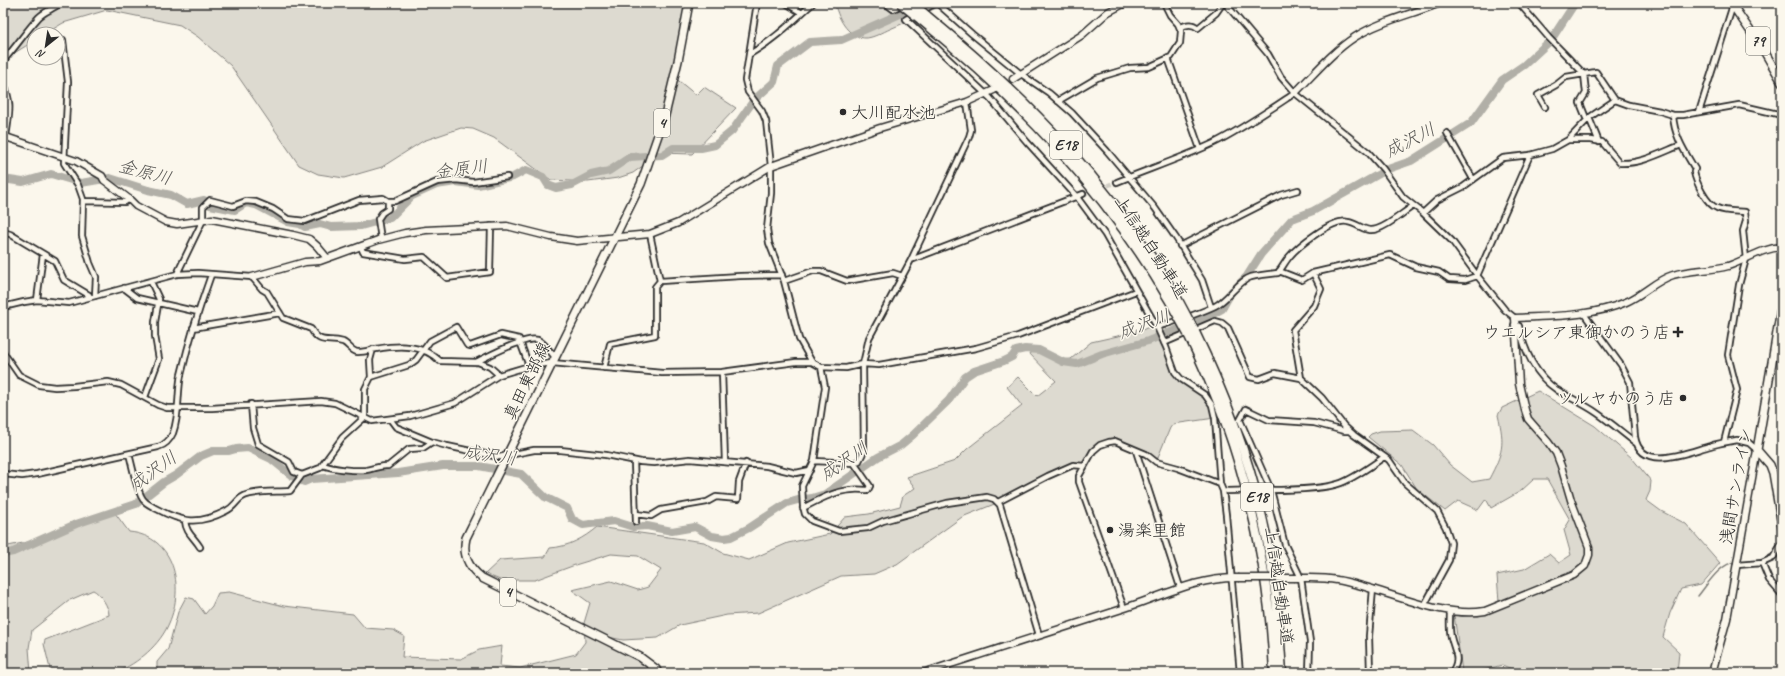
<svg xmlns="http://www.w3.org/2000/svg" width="1785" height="676" font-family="Caveat,'Klee One',sans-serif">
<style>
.green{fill:#dddad0;stroke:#84827e}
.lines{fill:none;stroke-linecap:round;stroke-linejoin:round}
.stream{stroke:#7b7a75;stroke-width:1.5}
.river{stroke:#b1afa7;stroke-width:8}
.street-tunnel{stroke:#d1cec5;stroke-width:4.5;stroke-dasharray:4.5 2;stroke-linecap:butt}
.street-casing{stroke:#2b2b2b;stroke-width:8}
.secondary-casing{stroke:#2b2b2b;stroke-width:9}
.primary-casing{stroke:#2b2b2b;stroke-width:10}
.highway-casing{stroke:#2b2b2b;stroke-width:11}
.street{stroke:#fbf7ec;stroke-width:4.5}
.secondary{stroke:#fbf7ec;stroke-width:6}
.primary{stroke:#fbf7ec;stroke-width:7}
.highway{stroke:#fbf7ec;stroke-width:8}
.street-bridge-casing{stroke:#2b2b2b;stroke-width:8;stroke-linecap:butt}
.secondary-bridge-casing{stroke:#2b2b2b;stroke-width:9;stroke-linecap:butt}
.highway-bridge-casing{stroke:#2b2b2b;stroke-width:11;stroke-linecap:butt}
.street-bridge{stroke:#fbf7ec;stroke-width:4.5}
.secondary-bridge{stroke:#fbf7ec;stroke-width:6}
.highway-bridge{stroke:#fbf7ec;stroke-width:8}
.poi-dot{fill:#2b2b2b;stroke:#fbf7ec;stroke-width:1.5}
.labels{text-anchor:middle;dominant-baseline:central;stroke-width:3;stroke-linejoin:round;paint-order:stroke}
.shield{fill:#fbf7ec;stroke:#696865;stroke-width:1}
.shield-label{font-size:16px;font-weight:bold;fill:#2b2b2b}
.poi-label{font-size:17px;fill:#2b2b2b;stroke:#fbf7ec;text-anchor:start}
.street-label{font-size:17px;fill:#2b2b2b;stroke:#fbf7ec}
.water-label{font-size:18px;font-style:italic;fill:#5a5956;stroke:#fbf7ec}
</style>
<rect width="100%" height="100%" fill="#fbf7ec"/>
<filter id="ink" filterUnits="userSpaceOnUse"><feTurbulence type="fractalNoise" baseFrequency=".025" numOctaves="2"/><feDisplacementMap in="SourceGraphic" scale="8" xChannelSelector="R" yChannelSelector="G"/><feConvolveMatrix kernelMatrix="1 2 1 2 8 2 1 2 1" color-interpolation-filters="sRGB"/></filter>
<g filter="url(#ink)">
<path class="green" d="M3,3H689L674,77L696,95L704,87L736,108L692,154L661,153L633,173L618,178L588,182L551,180L494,138L473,129L461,128L423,141L382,167L344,178L318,174L299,165L231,66L198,37L180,25L107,10L63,23L45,34H34V41L16,52L3,65Z
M836,3H946C928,12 909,21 890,29C883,32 875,37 867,38C849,39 839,20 835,5Z
M1166,319V347L1175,372L1204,397L1215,418L1173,424L1170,428L1156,462C1144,453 1113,434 1099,446C1093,452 1089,460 1084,466L1073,465L992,505L962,517L897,564L874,574L841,576L758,613L727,615L680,625L658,638L623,640L598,635L640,657L658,673H157V662L168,649L178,612L186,597L194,599L205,614L212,606L218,593L229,592L284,606L353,614L365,628L393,630L404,636L402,657L461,659L479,650L502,646L500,666L520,668L576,654L585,642L584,623L590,603L572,590L611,581L638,590L648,587L661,570L638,556L611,554L575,565L535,580H500L485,574L500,560L545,557L550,548C568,547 584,538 597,527L704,542L723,553L749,560L788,543L830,534L845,517L869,514L900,506L903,496L915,488L907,477L955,461L967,449L1022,406L1007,387L1018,377L1037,396L1056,381L1026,350L1037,351L1062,360L1071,359L1091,342L1140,331Z
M1538,391L1595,426L1632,458L1651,481L1650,491L1646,500L1661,511L1686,524L1720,563L1701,585L1681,589L1670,613L1663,637L1679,652L1677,673H1513L1512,669L1502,665L1473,673L1462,671L1454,615L1479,616L1499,602L1497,575L1524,569L1549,554L1559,563L1571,555L1564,530L1570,520L1547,479H1534L1521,491L1491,508L1486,499L1478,510L1458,501L1445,511L1417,489L1402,465L1368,437L1371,434L1380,431L1413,430L1433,445L1450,465L1472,482L1489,479C1503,452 1505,445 1498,415L1502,408Z
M115,513L129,532C175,536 185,587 169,623C160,645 138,663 117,672C109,676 63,673 51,673L44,644L45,640L109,615C109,607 100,593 93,590L70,600L32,630L29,648L31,673H3V547L43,539Z"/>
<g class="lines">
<path class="stream" d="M1739,562C1756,561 1766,563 1776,548
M1698,596C1707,585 1720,563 1736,562"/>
<path class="river" d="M3,179L23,182L51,174L81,183L110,178L148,190L171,195L187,204L204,200L210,205L235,210L246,203L256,205L288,222L300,224L305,227L320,224L331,227L361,226L390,218L412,196L436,185L456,182L478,185L513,177L526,170L543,177L548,185L556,188L572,185L591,175L609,171L630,157L662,155L673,148H701L715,145L732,131L754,100L774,82L778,66L810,42L841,40L925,3
M1240,283L1247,276L1261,254L1292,219L1313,211L1388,169L1411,161L1471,123L1502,80L1524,65L1551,40L1575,3
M3,554L13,552L76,524L136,504L164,482L176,475L201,456L213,451H229L236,449L248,448L271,459L292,476L304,482L311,479L398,473L443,466H479L521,474L545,497L567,508L572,519L583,525L614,521L633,527L647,526L672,531L695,527L712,536L724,538L731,537L749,528L787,503L798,500L812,498L825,494L878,457L901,445L913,435L949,400L965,377L974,371L1004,361L1012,357L1016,351L1025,349L1039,350L1063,362L1077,364L1102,354L1148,341L1204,319L1222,309L1232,291"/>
<path class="street-tunnel" d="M1083,194L1117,182"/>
<g class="street-casing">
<path id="street" d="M757,3L745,80L748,92L762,111L766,121L771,166V193L767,229L769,243L784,281L799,339L812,362
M786,3L802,13
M885,3L893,9L904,4
M936,3L906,19L990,98L1027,142L1077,197L1105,235L1157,327L1166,347L1175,372L1181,379L1205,395L1212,405L1215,418L1220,484L1223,491L1226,515L1240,673
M937,3L972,34L1021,74L1049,93L1072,113L1107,151L1155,208L1176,238L1202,280L1211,307
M1225,3L1268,54L1281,77L1295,93L1368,152L1383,169L1403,197L1423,213L1452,241L1479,278L1505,310L1515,318
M1519,3L1549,38L1584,74L1586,93L1580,103L1586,118L1590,120L1599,142
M1180,28C1186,24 1192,23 1198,28L1216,13L1223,3
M63,40L68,82L64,163L78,185L83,199L82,236L90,263L96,277L95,296
M750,54C774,40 793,21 813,3
M1168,58L1200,149
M3,61C16,47 26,31 39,17C45,11 54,9 60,3
M3,82C13,105 9,113 6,137
M1058,101L1097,78L1130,68L1149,67L1171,57L1180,43L1181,31L1178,24L1170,15L1164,3
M1545,107L1538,95L1556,85L1566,77L1596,72L1615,100L1629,105L1660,111L1673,115H1683L1739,105L1782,115
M1699,112L1733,5
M1673,115C1674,136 1685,152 1695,169L1694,172C1696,182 1706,204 1717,208C1726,212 1736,211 1745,212L1746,221L1743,231L1746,259L1739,285L1728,355L1737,390L1724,442
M1447,133L1473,179
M1568,140H1591L1602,142L1620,163C1641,164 1661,153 1681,145
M1117,182C1149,169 1182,158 1214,143C1242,129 1268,111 1295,93
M84,201L125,202L129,199
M1423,213L1437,200L1463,187L1503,158L1530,155L1552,149L1568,140L1590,117L1615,100
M3,232L10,234L55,261L64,280L89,295L90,297
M650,234L660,281L740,276L782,275
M381,239L378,219L382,213L388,209V201
M1180,246L1281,195L1298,190
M361,247L363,252L405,259L424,257L447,278L490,272L491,226
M911,260L1083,194
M1279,271L1302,280L1313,273L1390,255L1416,267L1439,272L1449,279L1465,280L1477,276L1530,155
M1313,273L1321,289L1314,306L1293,330L1301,378L1322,398L1344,426L1354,435L1389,460L1405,483L1437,511L1446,528L1451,543L1449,560L1425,604
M177,274L203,220V207L210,200L233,206L246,201L256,202L273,209L288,219L305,221L359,200L383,198L388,201H395L437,182L456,180L473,182L507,177
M784,281L813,271H821L847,281L893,273L902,276
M124,288L137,298L198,312
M37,300L43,254
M3,307L24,302L37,300L69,303L177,274L198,273L252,277L262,289L267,292L283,318L311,329C321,346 328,337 343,342C348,344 352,352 358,352C364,352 371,350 376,349C400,345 422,344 440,361L478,362L490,367L499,375
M1584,314L1621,365L1630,382L1635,437C1641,473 1688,452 1710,446C1719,443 1728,442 1737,440L1749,443L1757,450
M1514,325L1519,326C1524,351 1536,376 1557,390C1570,398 1584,404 1597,413C1610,422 1623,433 1636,443
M1157,327C1176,321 1196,315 1215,306C1228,300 1238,281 1251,277C1259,275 1269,274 1278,273C1282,268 1285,262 1289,257C1298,246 1333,218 1348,222C1359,224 1365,233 1377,229C1390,225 1401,214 1413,206
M193,328L280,313
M1164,343L1215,321L1222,323L1228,328L1250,377L1259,379L1275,373L1301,378
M3,352L19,375L39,385L55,387L74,386L108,382L121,385L158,405L167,408H212L321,401L335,403L372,421L410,416L455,403L499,375L529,366L552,363L662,373L722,372L796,362H812L821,367L846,368L863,364L879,365L976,348L1018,336L1136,291
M476,362C487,357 530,333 540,341C546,345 550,352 555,357
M821,367L825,387L814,461L802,486L803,506L805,514L812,521L839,531L868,528L883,521L947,503L987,497L994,499L1000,505L1039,635
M604,368L610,344L655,335V287L660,281
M722,372L725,462
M371,377L409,365L416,360L430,341L456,327L467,345L470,346L501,335L519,339L529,366
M145,397L159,359L155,336V322L159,299L151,282
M251,404L253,428L258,444L289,462L294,472L302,475
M390,419L396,427L432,442L447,446L499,457L534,450H560L606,455L641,462L654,463L690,459L767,466L796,473L810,470
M1136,451L1180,587
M129,454C133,468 135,483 141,496C144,503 150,505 157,509C183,523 199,525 226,511C237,506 236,497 250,494C263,491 277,492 290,491L302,475L320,468L342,438L365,417V389L371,377L370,360L373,349
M634,461L636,522
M814,461L854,463L859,461L864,451L863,364L869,338L911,260L969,137L971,130L967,102
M323,465C333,469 355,471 366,470C374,469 380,465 388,466L409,449L423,448L432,442
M3,474L22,476L37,474L158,447C165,445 170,440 173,433C180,414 177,394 181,375C189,341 199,308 211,275
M1267,490C1286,490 1325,489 1341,483C1356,477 1371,466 1384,457
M998,502L1048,476L1073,465L1084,466
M803,508C818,500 835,491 851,490C857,489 862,490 868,490L870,486L854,463
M636,514L651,516L661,510L707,502L716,497L738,499L739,482L746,463
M185,521C186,533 194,537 200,547
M1762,563L1769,580L1782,595
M1737,565L1762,563L1773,558L1782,543
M1124,608L1079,482V476L1093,451L1100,445L1109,442L1115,441L1146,454L1156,462L1178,468L1220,484
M1450,611C1450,619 1449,629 1451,637C1454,651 1462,659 1451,673
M1309,673L1310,642L1301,578L1285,545L1271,490L1240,420L1246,409L1269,420L1314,423L1344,431H1349
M1370,673L1369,636L1373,589"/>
</g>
<g class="secondary-casing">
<path id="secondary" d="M1013,79L1082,35L1108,12L1125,3
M1295,93C1314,74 1332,52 1355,37C1380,21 1413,14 1440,3
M3,136L76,161L102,176L104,180L129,199L136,206L166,222L177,224L212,219L293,235L309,239L317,246L327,258
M252,277L305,262L320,261L378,240L405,233L426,230L507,226L551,237L577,241L650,234L678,223L771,166L880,128L967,102L994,90
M1295,578C1309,578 1324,577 1337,580C1384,588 1439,619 1485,611L1574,575L1585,566L1589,555V547L1571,500L1561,466L1556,453L1548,442L1528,419L1525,410L1519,384L1515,318C1552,316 1591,317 1626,302C1643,295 1656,280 1673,275C1691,269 1710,271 1728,266C1746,260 1762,248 1782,247
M923,673C989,652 1055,630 1122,609C1160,597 1197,577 1238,578
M1712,673L1727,619L1757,450"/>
</g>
<g class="primary-casing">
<path id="primary" d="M1731,3L1764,51L1782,82
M1782,303L1757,450L1770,465L1773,473L1782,526
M658,673L656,669L640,657L482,578C468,567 462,555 466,538L641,184L665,115L678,61L689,3"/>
</g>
<g class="highway-casing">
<path id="highway" d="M926,15C1028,99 1112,185 1178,300
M920,19C1022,103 1105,189 1171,303
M1194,330C1232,408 1261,490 1273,576C1278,608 1280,641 1282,673
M1188,334C1240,440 1269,555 1274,673"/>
</g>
<use href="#street" class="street"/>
<use href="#secondary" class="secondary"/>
<use href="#primary" class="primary"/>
<use href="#highway" class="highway"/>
<g class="street-bridge-casing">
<path id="street-bridge" d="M1227,491L1266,490"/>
</g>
<g class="secondary-bridge-casing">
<path id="secondary-bridge" d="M1238,578H1295"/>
</g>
<g class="highway-bridge-casing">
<path id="highway-bridge" d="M900,3L920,19
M912,3L926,15
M1178,300L1194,330
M1171,303L1188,334"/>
</g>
<use href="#street-bridge" class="street-bridge"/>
<use href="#secondary-bridge" class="secondary-bridge"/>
<use href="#highway-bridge" class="highway-bridge"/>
</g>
</g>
<g class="poi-dot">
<circle cx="843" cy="112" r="4"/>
<path d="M1676 326h4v4h4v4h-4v4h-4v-4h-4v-4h4z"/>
<circle cx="1683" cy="398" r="4"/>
<circle cx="1110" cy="530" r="4"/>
</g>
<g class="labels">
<g class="shield">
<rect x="1746" y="27" width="24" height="28" rx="3"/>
<rect x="654" y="109" width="16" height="28" rx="3"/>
<rect x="1050" y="131" width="32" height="28" rx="3"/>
<rect x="1241" y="483" width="32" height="28" rx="3"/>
<rect x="500" y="578" width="16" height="28" rx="3"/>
</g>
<g class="shield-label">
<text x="1758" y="41">79</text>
<text x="662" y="123">4</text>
<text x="1066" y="145">E18</text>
<text x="1257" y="497">E18</text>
<text x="508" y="592">4</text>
</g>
<g class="poi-label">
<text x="851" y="112">大川配水池</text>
<text x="1670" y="332" text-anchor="end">ウエルシア東御かのう店</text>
<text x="1675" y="398" text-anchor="end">ツルヤかのう店</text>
<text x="1118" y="530">湯楽里館</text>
</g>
<g class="street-label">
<text transform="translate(1151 247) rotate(57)">上信越自動車道</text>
<text transform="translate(527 381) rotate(-64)">真田東部線</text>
<text transform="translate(1736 486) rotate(-80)">浅間サンライン</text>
<text transform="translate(1279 586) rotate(82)">上信越自動車道</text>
</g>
<g class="water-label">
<text transform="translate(1410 140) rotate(-27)">成沢川</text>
<text transform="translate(461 169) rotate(-7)">金原川</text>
<text transform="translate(145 172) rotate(15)">金原川</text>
<text transform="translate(1144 324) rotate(-20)">成沢川</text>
<text transform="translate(490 455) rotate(8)">成沢川</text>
<text transform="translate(844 461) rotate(-34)">成沢川</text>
<text transform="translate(153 471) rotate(-36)">成沢川</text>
</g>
</g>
<rect width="1785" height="676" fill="none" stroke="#fbf7ec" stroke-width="16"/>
<rect x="8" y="8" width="1769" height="660" fill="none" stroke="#2b2b2b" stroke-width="1.5" filter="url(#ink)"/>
<g transform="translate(46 46) rotate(210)"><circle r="19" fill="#fbf7ec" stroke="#a8a59f"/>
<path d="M0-3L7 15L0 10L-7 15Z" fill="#2b2b2b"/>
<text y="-6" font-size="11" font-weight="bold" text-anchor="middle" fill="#2b2b2b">N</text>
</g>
</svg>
